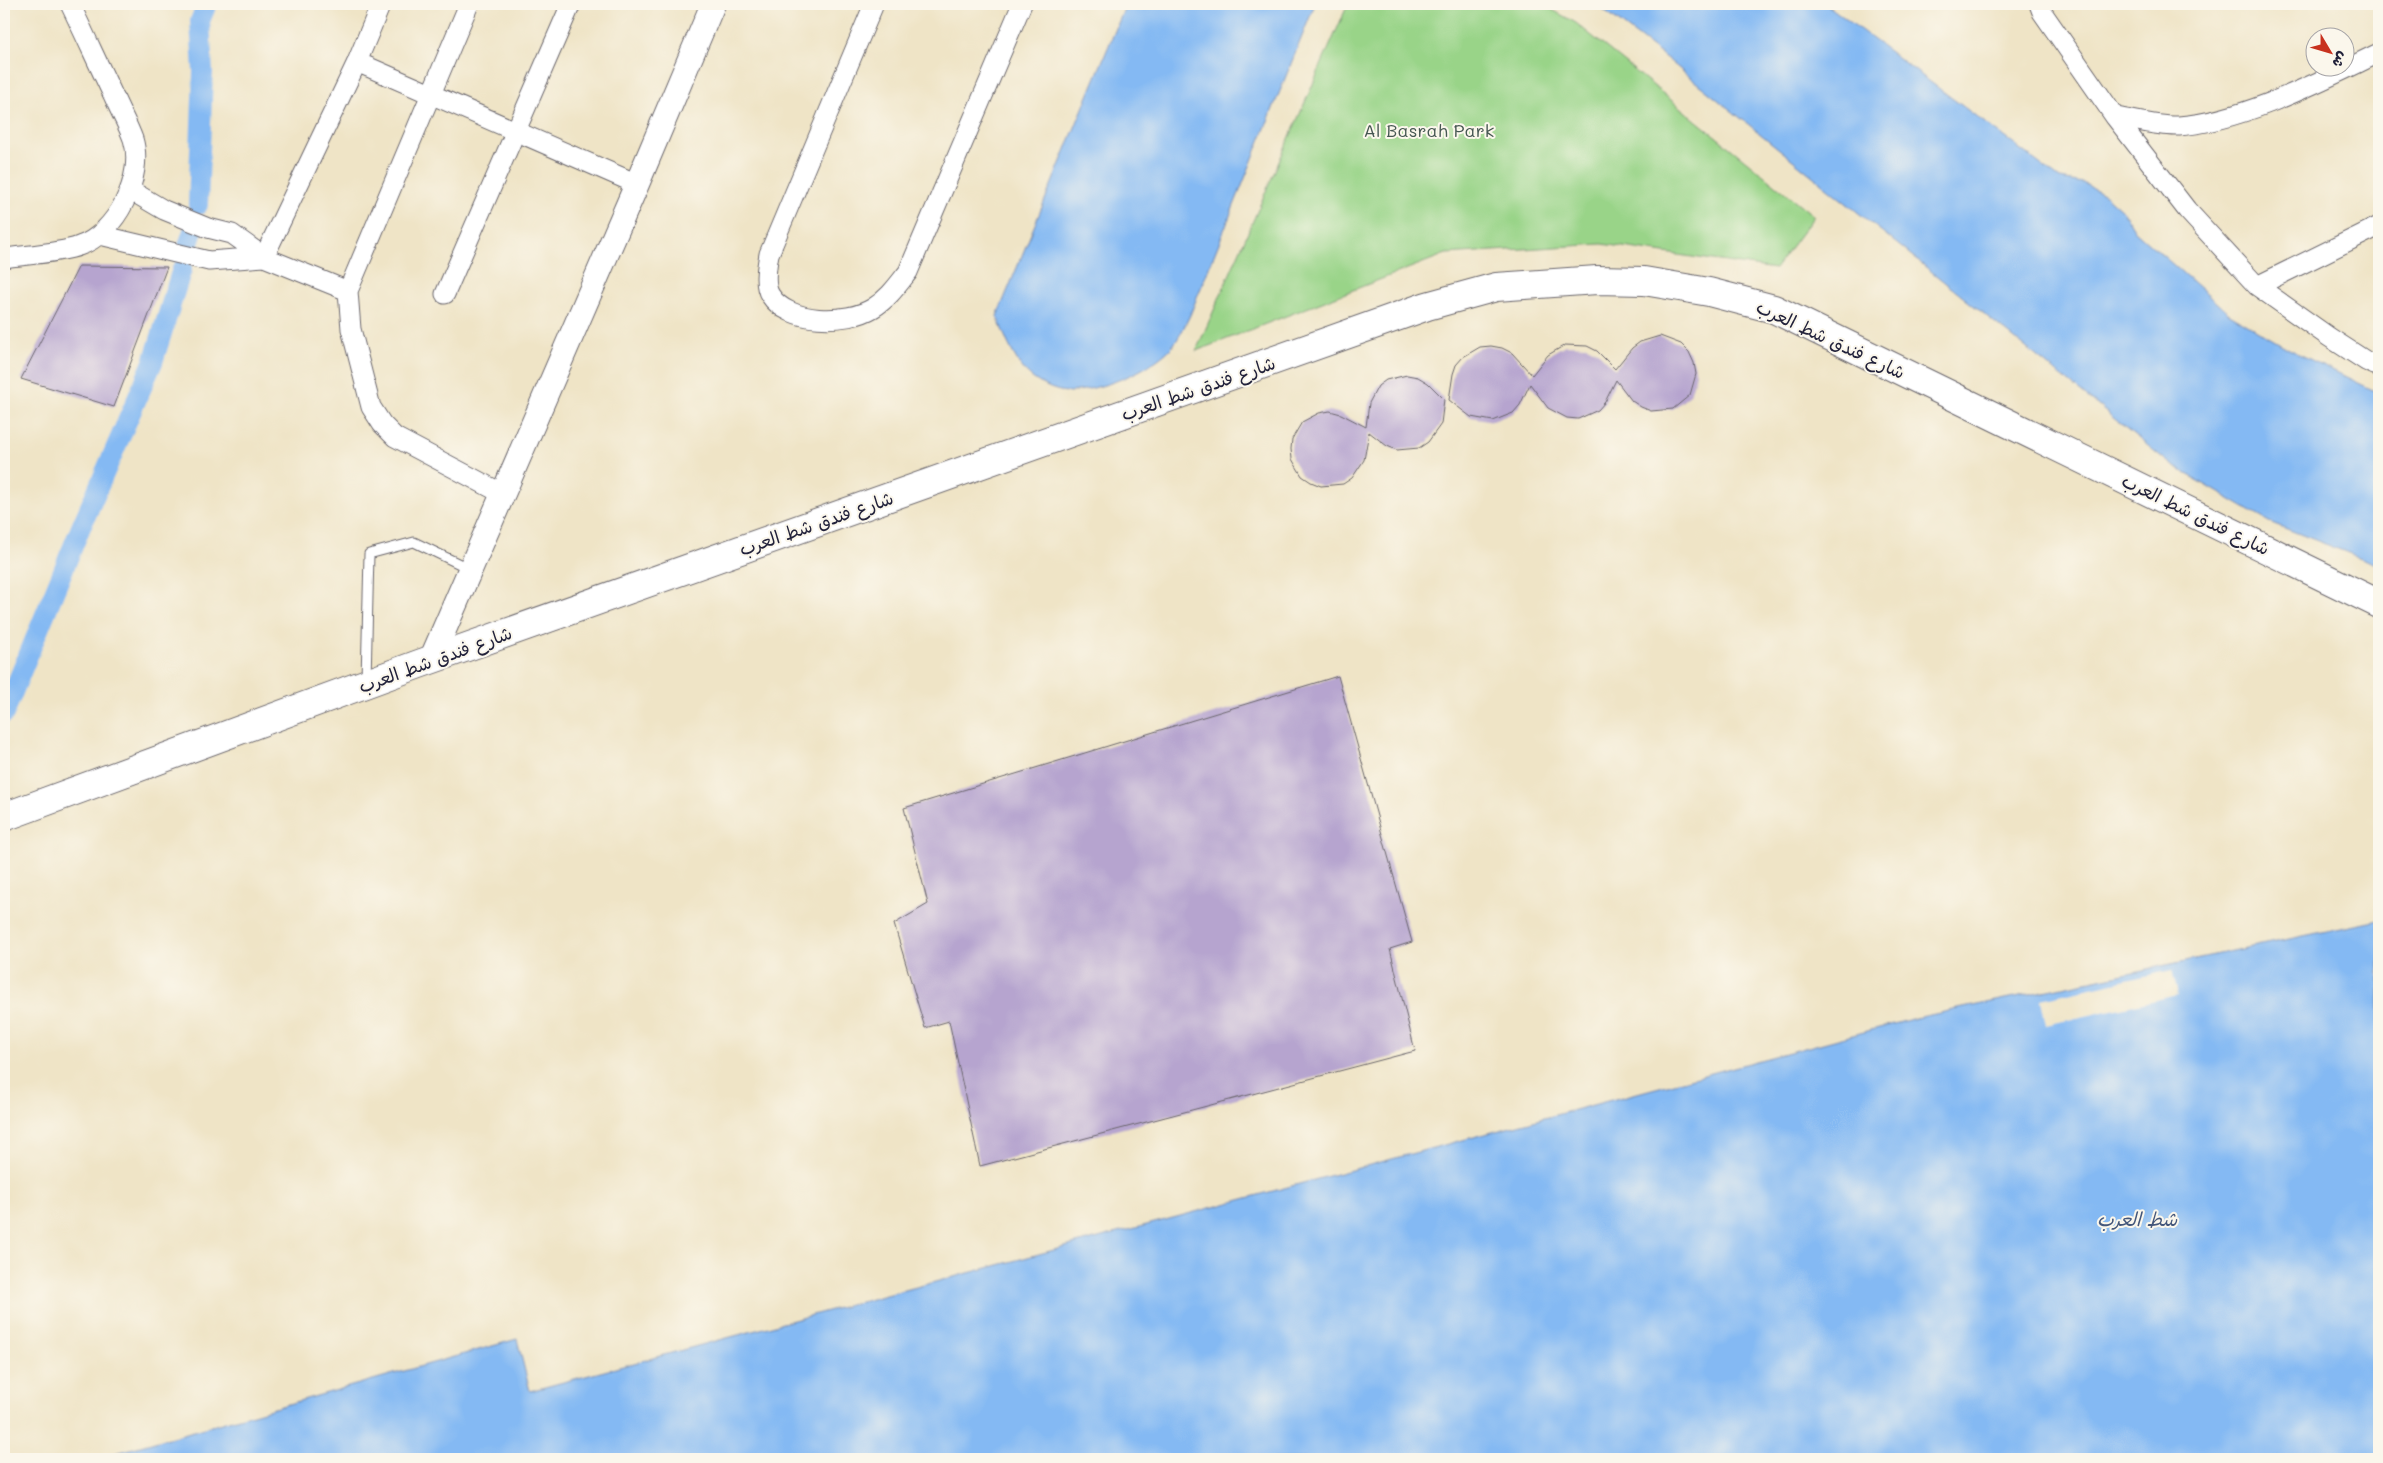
<svg xmlns="http://www.w3.org/2000/svg" width="2383" height="1463" font-family="Mali,'Playpen Sans Arabic',sans-serif">
<style>
.green{fill:#99d488;stroke:#5e7b62}
.water{fill:#84b9f3;stroke:#536e97}
.pier{fill:#efe4c6}
.lines{fill:none;stroke-linecap:round;stroke-linejoin:round}
.canal{stroke:#84b9f3;stroke-width:20}
.building{fill:#b6a4cf}
.service-casing{stroke:#6a666c;stroke-width:11}
.minor-casing{stroke:#6a666c;stroke-width:21}
.tertiary-casing{stroke:#6a666c;stroke-width:26}
.primary-casing{stroke:#6a666c;stroke-width:30}
.service{stroke:#fff;stroke-width:9}
.minor{stroke:#fff;stroke-width:19}
.tertiary{stroke:#fff;stroke-width:24}
.primary{stroke:#fff;stroke-width:28}
.labels{text-anchor:middle;dominant-baseline:central;stroke-width:4;stroke-linejoin:round;paint-order:stroke}
.park-label{font-size:18px;fill:#465752;stroke:#fbf7ec}
.street-label{font-size:18px;fill:#22223b;stroke:#fbf7ec}
.water-label{font-size:19px;font-style:italic;fill:#44577b;stroke:#fbf7ec}
</style>
<rect width="100%" height="100%" fill="#fbf7ec"/>
<filter id="ink" filterUnits="userSpaceOnUse"><feTurbulence type="fractalNoise" baseFrequency=".02" numOctaves="2"/><feDisplacementMap in="SourceGraphic" scale="10" xChannelSelector="R" yChannelSelector="G"/><feConvolveMatrix kernelMatrix="1 2 1 2 8 2 1 2 1" color-interpolation-filters="sRGB"/></filter>
<filter id="wash" filterUnits="userSpaceOnUse"><feTurbulence type="fractalNoise" baseFrequency=".0096" numOctaves="4" result="noise"/><feDisplacementMap in="SourceGraphic" scale="20" xChannelSelector="R" yChannelSelector="G"/><feGaussianBlur stdDeviation="1.12" result="paint"/><feColorMatrix in="noise" values="0 0 0 0 0 0 0 0 0 0 0 0 0 0 0 0 0 1.4 0 .05"/><feComposite in="paint" operator="in"/></filter>
<g filter="url(#wash)">
<rect width="100%" height="100%" fill="#efe4c6"/>
<path class="green" d="M1348,4H1542L1576,23L1814,216L1775,269L1602,244L1446,254L1196,351Z"/>
<path class="water" d="M1126,4H1315L1190,315C1185,325 1179,339 1171,348C1148,372 1101,390 1068,392C1054,392 1033,381 1025,371C1012,355 1004,335 997,316Z
M1595,4H1826L2060,179L2083,183L2105,195L2123,211L2135,231L2228,313L2289,349L2379,393V565L2269,522L2173,466L1661,54Z
M2379,920V1459H95L517,1339L530,1391L1916,1018Z"/>
<path class="pier" d="M2172,970L2178,995L2046,1025L2041,999Z"/>
<g class="lines">
<path class="canal" d="M198,205L203,72L200,21L207,4
M188,246L193,231
M4,714L81,527L153,362L182,269"/>
</g>
<g id="blocks">
<path class="building" d="M79,266L167,267L114,407L21,379Z
M1660,336L1681,344L1689,352L1694,363L1696,374L1690,395L1673,409L1651,411L1641,407L1632,401L1616,380L1605,402L1598,410L1578,419L1567,418L1548,408L1530,384L1520,405L1513,413L1493,421L1471,417L1449,400L1453,374L1456,365L1463,357L1480,347L1491,346L1502,348L1512,353L1532,375L1548,355L1565,345L1587,346L1597,351L1615,369L1632,348L1640,342Z
M1407,375L1418,377L1428,383L1444,399L1441,424L1428,442L1419,448L1397,450L1387,446L1369,432L1364,460L1352,478L1343,484L1321,486L1311,482L1302,476L1292,459L1291,449L1292,439L1302,422L1319,413L1330,411L1341,414L1366,427L1369,403L1378,386L1386,380Z
M1338,676L1412,942L1390,949L1415,1051L980,1166L949,1021L925,1028L894,924L928,904L904,808Z"/>
</g>
</g>
<g filter="url(#ink)">
<use href="#blocks" fill-opacity="0" stroke="#6a666c" stroke-width="1"/>
<g class="lines">
<g class="service-casing">
<path id="service" d="M366,680L369,554L414,542L470,569"/>
</g>
<g class="minor-casing">
<path id="minor" d="M469,4L348,291L351,329L371,407L382,424L395,437L503,494
M874,4L769,254C767,266 763,284 770,295C788,324 847,324 873,308C888,299 897,286 908,272L1022,4
M2039,4L2042,12L2115,117L2187,210L2257,286L2329,337L2366,361L2379,367
M357,62L637,184
M2115,117C2135,120 2159,127 2179,126C2244,121 2320,81 2379,53
M130,190L164,210L208,228L232,234L264,257L348,291
M100,235L209,261L264,257L357,62L381,4
M4,258C25,255 61,253 79,246C116,234 145,176 133,139C128,125 120,111 114,97C99,66 85,35 70,4
M2257,286L2379,226
M445,294L571,4"/>
</g>
<g class="tertiary-casing">
<path id="tertiary" d="M431,660L637,184L713,4"/>
</g>
<g class="primary-casing">
<path id="primary" d="M4,817L419,664L1427,306L1496,287L1597,280L1644,281L1709,292L1774,309L2379,604"/>
</g>
<use href="#service" class="service"/>
<use href="#minor" class="minor"/>
<use href="#tertiary" class="tertiary"/>
<use href="#primary" class="primary"/>
</g>
</g>
<g class="labels">
<g class="park-label">
<text x="1429" y="130">Al Basrah Park</text>
</g>
<g class="street-label">
<text transform="translate(1831 339) rotate(25)">شارع فندق شط العرب</text>
<text transform="translate(1198 388) rotate(-19)">شارع فندق شط العرب</text>
<text transform="translate(2196 514) rotate(26)">شارع فندق شط العرب</text>
<text transform="translate(816 523) rotate(-19)">شارع فندق شط العرب</text>
<text transform="translate(435 659) rotate(-20)">شارع فندق شط العرب</text>
</g>
<g class="water-label">
<text x="2137" y="1218">شط العرب</text>
</g>
</g>
<rect width="2383" height="1463" fill="none" stroke="#fbf7ec" stroke-width="20"/>
<g transform="translate(2330 52) rotate(128)"><circle r="24" fill="#fbf7ec" stroke="#a4a2a5"/>
<path d="M0-4L9 19L0 12L-9 19Z" fill="#c8321e"/>
<text y="-8" font-size="14" font-weight="bold" text-anchor="middle" fill="#22223b">ش</text>
</g>
</svg>
